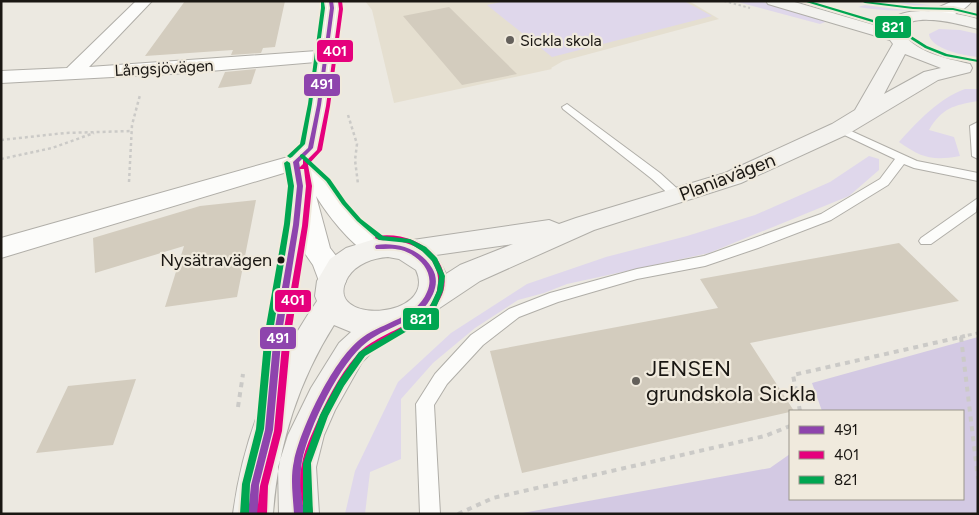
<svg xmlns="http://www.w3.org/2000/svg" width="979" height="515" font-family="Figtree,sans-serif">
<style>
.built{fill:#e5dfd0}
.green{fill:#dfd7eb}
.forest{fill:#d3c9e3}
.building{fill:#d3ccbe}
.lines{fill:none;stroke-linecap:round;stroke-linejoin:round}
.service-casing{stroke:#b0aea8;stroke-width:2}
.minor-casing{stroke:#b0aea8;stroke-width:2}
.secondary-casing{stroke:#b0aea8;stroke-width:2}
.path-far3{stroke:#cbcac7;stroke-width:2;stroke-dasharray:2.5 2.5;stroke-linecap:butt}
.path-far2{stroke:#cbcac7;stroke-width:2.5;stroke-dasharray:3 3;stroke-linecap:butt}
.path-far1{stroke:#cbcac7;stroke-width:3;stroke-dasharray:4 4;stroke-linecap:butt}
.path{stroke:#cbcac7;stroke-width:4;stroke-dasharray:5 5;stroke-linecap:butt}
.service{fill:#fcfcfa;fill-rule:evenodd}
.minor{fill:#fcfcfa;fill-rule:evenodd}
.secondary{fill:#f3f2ee;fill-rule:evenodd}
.bus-1-casing{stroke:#f0eadd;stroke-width:4}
.bus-2-casing{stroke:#f0eadd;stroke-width:4}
.bus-3-casing{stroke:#f0eadd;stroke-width:4}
.bus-1{fill:#8e44ad;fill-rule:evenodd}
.bus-2{fill:#e5007d;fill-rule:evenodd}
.bus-3{fill:#00a651;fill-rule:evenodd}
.poi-dot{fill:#64605b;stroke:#f0eadd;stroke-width:2}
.bus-dot{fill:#1a1713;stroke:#f0eadd;stroke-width:2}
.labels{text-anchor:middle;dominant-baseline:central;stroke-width:4.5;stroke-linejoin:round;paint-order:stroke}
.far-poi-label{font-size:16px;fill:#1a1713;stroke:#f0eadd;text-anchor:start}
.far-street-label{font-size:16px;fill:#1a1713;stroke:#f0eadd}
.bus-label{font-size:18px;fill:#1a1713;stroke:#f0eadd;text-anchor:end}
.street-label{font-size:19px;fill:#1a1713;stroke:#f0eadd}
.near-poi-label{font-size:22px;fill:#1a1713;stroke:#f0eadd;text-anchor:start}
.line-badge{stroke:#f0eadd;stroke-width:2}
.badge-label{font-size:14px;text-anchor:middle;font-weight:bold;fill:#fff}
</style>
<rect width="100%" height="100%" fill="#ece9e1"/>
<path class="built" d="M365,1H689L719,19L563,61L551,68L552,69L394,103L372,10Z"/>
<path class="green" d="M505,1H684L712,16L552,57L487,5Z
M734,1H759L828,21L820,24Z
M908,3L930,5L928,8C904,12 882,11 858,7L869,4Z
M939,29L960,30L978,34V57C965,56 930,49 929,34Z
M965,89H978V101C954,105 942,108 929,130L954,137L960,156C932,161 922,158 899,142C918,121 938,99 965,89Z
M869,156L879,159V170L849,196L709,253L567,284L544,293L518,300L475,328L433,363L401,399V459L370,472L365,514H345L355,471L398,382L451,333L527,284L606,257L687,236L755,215L830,182Z"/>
<path class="forest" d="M978,337V514H517L770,468L790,454V499H963V411H822L812,383Z"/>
<path class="building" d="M185,1H285L275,47L263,48L261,53L231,55L233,50L145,56Z
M449,7L517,74L462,85L403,16Z
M256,69L251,84L218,88L225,72Z
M256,200L237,297L165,307L184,246L95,273L93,238L200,206Z
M899,243L959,301L750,343L794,411L522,473L490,351L718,308L700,279Z
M136,379L113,445L36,453L68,386Z"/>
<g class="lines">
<g class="service-casing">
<path id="service" d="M567,104L660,173L682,193L684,196L682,199H674L652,179L563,109L562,107Z
M978,122V159L972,156L970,126Z
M840,126L917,161L978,173V181L914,168L904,164L888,185L831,220L758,248L705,266L637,279L558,302L519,317L483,345L447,384L434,405L440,514H420L416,404L435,374L471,335L509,309L550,293L637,269L704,256L821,214L880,179L895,159L836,131L835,129Z
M978,198L976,212L931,244H921L919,241L921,238Z
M298,200L304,204L286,333L281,393L278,398L272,401L266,398L263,393L270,333L292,204Z"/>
</g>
<g class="minor-casing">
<path id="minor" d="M136,1H152L89,67L317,51L324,8L323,1H339L340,8L329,105L321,148L309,162L330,181L346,203L362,220L388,240L391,247L388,254C381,256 375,257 369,254C350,244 327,214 316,196L330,248L340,261L346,281L342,289L332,292L322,289L313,265L304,252L298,231L287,172L1,258V238L288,157L299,146L309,105L316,62L187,73L1,83V71L67,68Z
M953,1H972C964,12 940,23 926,19L924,16L926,13Z"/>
</g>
<g class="secondary-casing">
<path id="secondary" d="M766,1H791L884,28C895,1 956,13 978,19V29C959,24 915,11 900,29C914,53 945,58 970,64L972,68L970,72L938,80L848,134L741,183L594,230L480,281L435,311L419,325L376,348L362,362L335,410L324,435L316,467L319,514H279L278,467L288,435L311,388L339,343L351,332L334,325C298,382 278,446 273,514H233C243,436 273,365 317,301L315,296L317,281L330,259L346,248L378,238L406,241L549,220L559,224L576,218L725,173L832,124L855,110L893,44L890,40L768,4ZM905,54L941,68L924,72L884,94ZM513,244L460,265L446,274L436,255ZM388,257L399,259L416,270C439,320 319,326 348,277C356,264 373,258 388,257Z"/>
</g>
<path class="path-far3" d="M724,1L750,8
M870,1L882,2"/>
<path class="path-far2" d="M348,115L357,144L355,160L358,184
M1,140L65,133L132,131
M1,159L52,148L94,133
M129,182L132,125L140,95"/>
<path class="path-far1" d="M960,337L978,333"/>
<path class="path" d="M961,337L978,479
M238,407L243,374
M800,411L793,375L965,336
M458,514L493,498L765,436L790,426"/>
<use href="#service" class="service"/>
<use href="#minor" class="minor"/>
<use href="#secondary" class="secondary"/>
<g class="bus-1-casing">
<path id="bus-1" d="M329,1H333L334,8L321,105L313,148L299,162L303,186L299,225L282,333L273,430L259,485L258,514H248L251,485L265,430L274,333L293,225L297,186L293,162L308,148L317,105L330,8Z
M376,245C397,242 421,249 432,268C437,276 437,285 433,294C420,323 390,324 367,342C340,362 309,427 302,461C299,478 302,496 304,514H294C293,496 290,478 294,461C301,427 335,356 363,337C384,322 416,318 427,292C436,273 419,255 401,250C393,248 385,249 378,249H376L375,247Z"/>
</g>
<g class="bus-2-casing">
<path id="bus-2" d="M338,1H342L343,9L330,106L322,150L308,165L312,186L308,226L291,334L282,431L268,486L267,514H257L260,486L274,431L283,334L302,226L306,186L304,169H300L299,168L303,164V160H307L317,150L326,106L339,9Z
M376,236C401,232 430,242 441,266C446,277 446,288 440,299C425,328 395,332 371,350C348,369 314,437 310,467C308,483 311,498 313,513L304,514C302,498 298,480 302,464C304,452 309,440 314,429C325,403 338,377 356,356C378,329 436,325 438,283C439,274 435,265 430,258C419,246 405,241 389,240C384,240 379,241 375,238Z"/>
</g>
<g class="bus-3-casing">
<path id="bus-3" d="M321,1L324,2L325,8L312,104L305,144L292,157L290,158L287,156L300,144L308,104L321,8Z
M803,1H810L897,27L927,46L947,54L978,60V62L945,56L925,48L895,29Z
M864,1L913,7L953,8L978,14V16L953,10L913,9L865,3L863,2Z
M302,154L304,155L330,179L346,202L361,219L383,236L410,239L426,247L437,258L445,276L443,291L435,310L419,324L365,356L344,386L328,416L311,463L313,514H303V463L320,415L338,382L359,352L415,320L430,306L437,291L439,276L432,261L422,251L409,243L379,240L357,221L342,204L326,181L300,157V155Z
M287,161L290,163L294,186L290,224L273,332L264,429L250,484L249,513L240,514L242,484L256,429L265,332L284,224L288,186L284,163Z"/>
</g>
<use href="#bus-1" class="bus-1"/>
<use href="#bus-2" class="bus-2"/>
<use href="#bus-3" class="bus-3"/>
</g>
<g class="poi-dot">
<circle cx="510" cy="40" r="5"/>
<circle cx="636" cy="381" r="5"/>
</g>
<circle class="bus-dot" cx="281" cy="260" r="4.5"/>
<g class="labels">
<g class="far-poi-label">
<text x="520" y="40">Sickla skola</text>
</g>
<g class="far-street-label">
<text transform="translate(164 68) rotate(-3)">Långsjövägen</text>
</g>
<g class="bus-label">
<text x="272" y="260">Nysätravägen</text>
</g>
<g class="street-label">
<text transform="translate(727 177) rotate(-21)">Planiavägen</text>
</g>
<g class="near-poi-label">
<text x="646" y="368">JENSEN<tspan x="646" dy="25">grundskola Sickla</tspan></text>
</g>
</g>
<g class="line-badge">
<rect x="874" y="15" width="38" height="24" rx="5" fill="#00a651"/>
<rect x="316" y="39" width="38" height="24" rx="5" fill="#e5007d"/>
<rect x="303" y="73" width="38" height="24" rx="5" fill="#8e44ad"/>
<rect x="274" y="289" width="38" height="24" rx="5" fill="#e5007d"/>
<rect x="402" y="307" width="38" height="24" rx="5" fill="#00a651"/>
<rect x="259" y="326" width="38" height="24" rx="5" fill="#8e44ad"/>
</g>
<g class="badge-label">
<text x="893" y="32">821</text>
<text x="335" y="56">401</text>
<text x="322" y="89">491</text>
<text x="293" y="305">401</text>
<text x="421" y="324">821</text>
<text x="278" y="343">491</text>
</g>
<rect width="979" height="515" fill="none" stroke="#1a1713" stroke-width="5"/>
<rect x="789" y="410" width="175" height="90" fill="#f0eadd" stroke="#9a968c"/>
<rect x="799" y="426" width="25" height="8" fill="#8e44ad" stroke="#9a968c"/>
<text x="834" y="435" font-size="15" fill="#1a1713">491</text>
<rect x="799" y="451" width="25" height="8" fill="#e5007d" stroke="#9a968c"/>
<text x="834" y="460" font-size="15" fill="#1a1713">401</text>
<rect x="799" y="476" width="25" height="8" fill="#00a651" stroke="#9a968c"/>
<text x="834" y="485" font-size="15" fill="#1a1713">821</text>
</svg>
